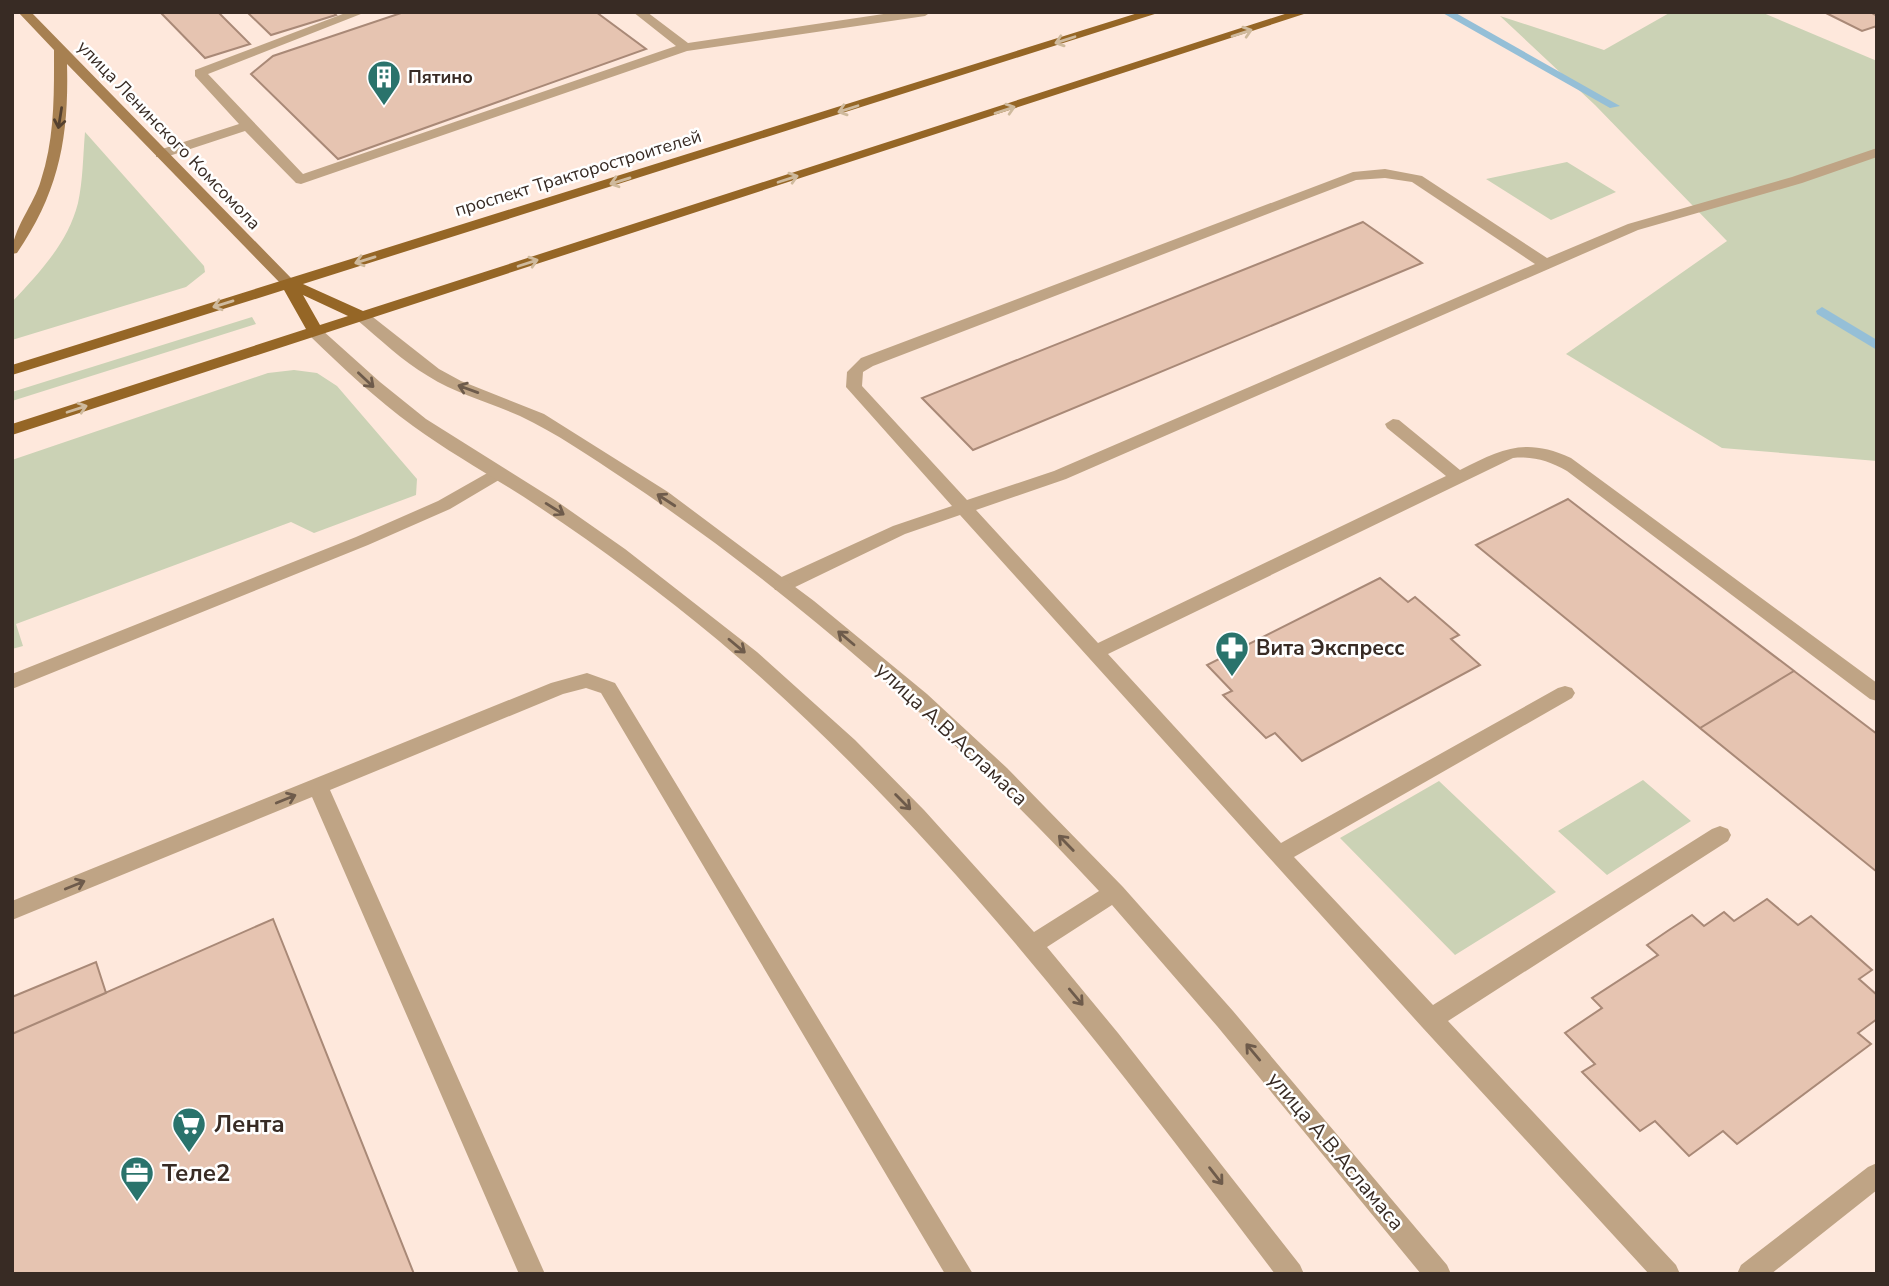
<svg xmlns="http://www.w3.org/2000/svg" width="1889" height="1286" font-family="'Nunito Sans',sans-serif">
<style>
.green{fill:#cbd2b5}
.lines{fill:none;stroke-linecap:round;stroke-linejoin:round}
.stream{fill:#95bfd7;fill-rule:evenodd}
.building{fill:#e6c4b1;stroke:#a98977;stroke-width:2}
.service{fill:#bfa485;fill-rule:evenodd}
.tertiary{fill:#bfa485;fill-rule:evenodd}
.secondary{fill:#a78051;fill-rule:evenodd}
.primary{fill:#956626;fill-rule:evenodd}
.oneway{stroke:#cfba9d}
.oneway2{stroke:#54402f}
.oneway3{stroke:#6e5b4b}
.labels{text-anchor:middle;dominant-baseline:central;stroke-width:5;stroke-linejoin:round;paint-order:stroke}
.far-poi-label{font-size:18px;font-weight:bold;fill:#382b24;stroke:#fff;text-anchor:start}
.far-street-label{font-size:18px;fill:#382b24;stroke:#fff}
.poi-label{font-size:21px;font-weight:bold;fill:#382b24;stroke:#fff;text-anchor:start}
.street-label{font-size:21px;fill:#382b24;stroke:#fff}
.near-poi-label{font-size:24px;font-weight:bold;fill:#382b24;stroke:#fff;text-anchor:start}
</style>
<rect width="100%" height="100%" fill="#fee8dc"/>
<path class="green" d="M1671,12H1761L1877,61V461L1722,448L1566,354L1727,241L1595,105L1500,16L1604,50Z
M85,132L204,266L205,272L186,287L12,340V302C39,273 68,243 78,203C83,181 83,155 85,132Z
M1567,162L1616,192L1551,220L1486,179Z
M252,317L256,324L12,401V392Z
M294,370L317,373L337,386L417,479L416,495L314,533L291,522L16,624L23,646L12,649V460L268,373Z
M1643,780L1691,821L1607,875L1558,831Z
M1439,781L1556,892L1455,955L1340,838Z"/>
<g class="lines">
<path class="stream" d="M1441,12H1454L1620,106L1610,108Z
M1822,307L1877,340V350L1817,314L1816,311Z"/>
</g>
<path class="building" d="M160,12H218L250,44L205,58Z
M247,12H333L336,15L271,35Z
M404,12H596L646,49L338,159L251,74L273,56Z
M1824,12H1870L1877,16V26L1862,31Z
M1363,222L1422,263L973,450L922,398Z
M1568,499L1620,539L1794,671L1700,728L1476,545Z
M1380,578L1408,602L1415,597L1459,635L1451,639L1480,665L1302,761L1275,733L1266,738L1223,695L1232,691L1207,665Z
M1794,671L1877,734V872L1700,728Z
M1767,899L1798,925L1811,916L1872,970L1859,979L1877,995V1019L1858,1033L1871,1044L1737,1144L1723,1131L1689,1156L1655,1121L1640,1131L1582,1072L1595,1064L1565,1033L1602,1008L1592,998L1658,955L1647,945L1669,930L1692,915L1704,926L1724,912L1734,921Z
M273,919L414,1274H12V1034Z
M96,962L106,993L12,1034V997Z"/>
<g class="lines">
<path class="service" d="M348,12H366L208,74L303,174L676,46L633,12H647L688,43L897,12H931L925,16L687,51L301,184L296,183L245,131L166,157H156V151L239,124L195,76V70Z
M1877,148V157L1802,183L1638,230L1066,479L976,510L1098,643L1446,476L1387,428L1385,424L1393,419L1399,420L1460,470C1502,449 1525,437 1571,458L1877,683V701L1870,699L1567,471C1549,461 1533,456 1513,458L1108,654L1281,843L1558,688L1565,686L1572,688L1575,693L1572,698L1294,857L1433,1005L1712,829L1720,826L1728,829L1731,835L1728,841L1448,1021L1676,1265L1680,1274H1649L1422,1027L960,515L905,534L789,590H775L773,585L775,580L893,526L952,506L846,387L847,372L861,358L1353,172L1385,169L1422,176L1547,258L1628,224L1792,177ZM1385,178L1412,182L1535,264L1054,471L967,500L862,386L863,372L873,366L1356,180Z
M498,467L507,473L504,477L450,509L368,545L12,689V674L356,537L438,501Z
M587,673L615,683L973,1274H945L601,693L586,688L563,694L330,790L545,1274H519L312,797L12,920V901L551,683Z
M1877,1163V1190L1771,1274H1737L1741,1265L1868,1167Z"/>
<path class="tertiary" d="M363,312L369,314L439,369L461,381L544,414L668,492L814,601L927,694L1007,768L1123,887L1233,1011L1447,1265L1451,1274H1421L1217,1026L1112,905L1047,947L1118,1033L1300,1265L1304,1274H1275C1105,1050 935,824 719,641C661,593 601,548 539,507C497,479 453,455 413,426C376,399 343,368 310,336L308,333L310,330H322L380,382L426,419L555,500L625,549L757,652L855,740L924,810L1034,932L1099,891C956,737 799,596 624,479C591,457 556,433 520,416C489,402 456,394 428,376C402,361 380,339 357,320L355,317Z"/>
<path class="secondary" d="M18,12H31L293,280L296,283L293,286H283L67,64C69,137 59,192 17,253L12,254C12,229 34,205 41,180C55,137 54,93 54,50Z"/>
<path class="primary" d="M1141,12H1161L303,284L363,311L1291,12H1310L12,435V424L306,329L284,290L12,375V365ZM303,295L348,316L320,325Z"/>
</g>
<defs><path id="oneway-shaft" d="M-6 0H5M1.5-3L5.5 0L1.5 3" fill="none" stroke-width="1.6" stroke-linecap="round" stroke-linejoin="round" transform="scale(1.75)"/></defs>
<g class="oneway">
<use href="#oneway-shaft" transform="translate(1242 33) rotate(-18)"/>
<use href="#oneway-shaft" transform="translate(1065 40) rotate(162)"/>
<use href="#oneway-shaft" transform="translate(848 109) rotate(162)"/>
<use href="#oneway-shaft" transform="translate(1005 110) rotate(-18)"/>
<use href="#oneway-shaft" transform="translate(788 179) rotate(-18)"/>
<use href="#oneway-shaft" transform="translate(620 181) rotate(163)"/>
<use href="#oneway-shaft" transform="translate(365 260) rotate(163)"/>
<use href="#oneway-shaft" transform="translate(528 263) rotate(-18)"/>
<use href="#oneway-shaft" transform="translate(223 304) rotate(163)"/>
<use href="#oneway-shaft" transform="translate(77 409) rotate(-18)"/>
</g>
<use class="oneway2" href="#oneway-shaft" transform="translate(60 118) rotate(99)"/>
<g class="oneway3">
<use href="#oneway-shaft" transform="translate(366 380) rotate(43)"/>
<use href="#oneway-shaft" transform="translate(468 389) rotate(-160)"/>
<use href="#oneway-shaft" transform="translate(666 500) rotate(-147)"/>
<use href="#oneway-shaft" transform="translate(555 509) rotate(32)"/>
<use href="#oneway-shaft" transform="translate(846 638) rotate(-140)"/>
<use href="#oneway-shaft" transform="translate(737 646) rotate(40)"/>
<use href="#oneway-shaft" transform="translate(286 799) rotate(-22)"/>
<use href="#oneway-shaft" transform="translate(903 802) rotate(45)"/>
<use href="#oneway-shaft" transform="translate(1066 843) rotate(-134)"/>
<use href="#oneway-shaft" transform="translate(75 885) rotate(-22)"/>
<use href="#oneway-shaft" transform="translate(1076 997) rotate(50)"/>
<use href="#oneway-shaft" transform="translate(1253 1052) rotate(-130)"/>
<use href="#oneway-shaft" transform="translate(1216 1176) rotate(52)"/>
</g>
<defs>
<g id="building-pin" transform="scale(1.75)"><path d="M0 17L-7.5 6A9.5 9.5 0 1 1 7.5 6Z" fill="#2a736c" stroke="#fff"/><path d="M-4-6H4V6H1V3H-1V6H-4ZM-2.5-4.3h1.7v1.8h-1.7ZM.8-4.3h1.7v1.8H.8ZM-2.5-1h1.7V.8h-1.7ZM.8-1h1.7V.8H.8Z" fill="#fff"/></g>
<g id="pharmacy-pin" transform="scale(1.75)"><path d="M0 17L-7.5 6A9.5 9.5 0 1 1 7.5 6Z" fill="#2a736c" stroke="#fff"/><path d="M-2-6h4v4h4v4h-4v4h-4v-4h-4v-4h4Z" fill="#fff"/></g>
<g id="supermarket-pin" transform="scale(1.75)"><path d="M0 17L-7.5 6A9.5 9.5 0 1 1 7.5 6Z" fill="#2a736c" stroke="#fff"/><path d="M-6-5.5h2.5l.6 2H6L4.5 2H-2.5L-4.4-4H-6ZM-1.5 3.2a1.3 1.3 0 1 0 .1 0ZM3 3.2a1.3 1.3 0 1 0 .1 0Z" fill="#fff"/></g>
<g id="office-pin" transform="scale(1.75)"><path d="M0 17L-7.5 6A9.5 9.5 0 1 1 7.5 6Z" fill="#2a736c" stroke="#fff"/><path d="M-6-3h4V-5.5h4V-3h4V5H-6ZM-1-4.5V-3h2v-1.5ZM-6 0V1H6V0Z" fill="#fff"/></g>
</defs>
<g fill-rule="evenodd">
<use href="#building-pin" x="384" y="77"/>
<use href="#pharmacy-pin" x="1232" y="648"/>
<use href="#supermarket-pin" x="189" y="1124"/>
<use href="#office-pin" x="137" y="1173"/>
</g>
<g class="labels">
<g class="far-poi-label">
<text x="408" y="77">Пятино</text>
</g>
<g class="far-street-label">
<text transform="translate(169 135) rotate(46)">улица Ленинского Комсомола</text>
<text transform="translate(578 173) rotate(-17)">проспект Тракторостроителей</text>
</g>
<g class="poi-label">
<text x="1256" y="648">Вита Экспресс</text>
</g>
<g class="street-label">
<text transform="translate(952 734) rotate(43)">улица А.В.Асламаса</text>
<text transform="translate(1336 1151) rotate(50)">улица А.В.Асламаса</text>
</g>
<g class="near-poi-label">
<text x="214" y="1124">Лента</text>
<text x="162" y="1173">Теле2</text>
</g>
</g>
<rect width="1889" height="1286" fill="none" stroke="#382b24" stroke-width="28"/>
</svg>
